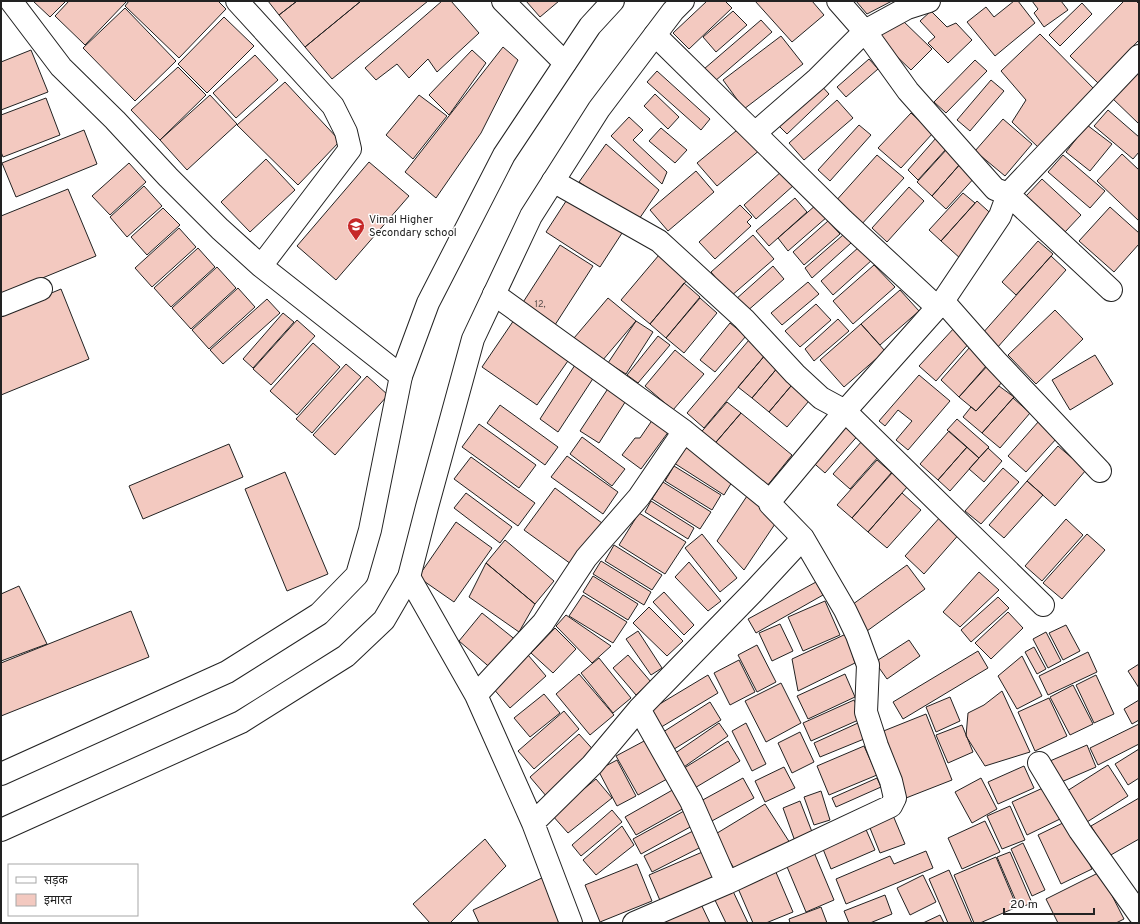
<svg xmlns="http://www.w3.org/2000/svg" width="1140" height="924" font-family="Overpass,'Noto Sans Devanagari',sans-serif">
<style>
.building{fill:#f3c9c0;stroke:#222}
.lines{fill:none;stroke-linecap:round;stroke-linejoin:round}
.minor-casing{stroke:#222;stroke-width:24}
.major-casing{stroke:#222;stroke-width:24}
.minor{stroke:#fff;stroke-width:22}
.major{stroke:#fff;stroke-width:22}
.labels{text-anchor:middle;dominant-baseline:central;stroke-width:3;stroke-linejoin:round;paint-order:stroke}
.number-label{font-size:9px;fill:#564c4a}
.poi-label{font-size:11px;fill:#222;stroke:#fff;text-anchor:start}
</style>
<rect width="100%" height="100%" fill="#fff"/>
<path class="building" d="M33,1H66L50,17Z
M69,1H127L85,45L55,16Z
M129,1H218L226,9L179,58L125,6Z
M268,1H297L279,15Z
M297,1H361L305,47L279,15Z
M361,1H428L332,79L305,47Z
M442,1H451L479,33L437,72L428,59L409,78L397,64L376,80L365,68Z
M526,1H559L540,17Z
M707,1H725L732,8L689,49L673,33Z
M755,1H812L824,15L792,42Z
M856,1H892L867,14Z
M1014,1H1018L1035,23L995,56L967,22L986,7L994,17Z
M1032,1H1061L1068,10L1044,27L1034,13L1038,9Z
M1124,1H1136L1139,4V40L1098,83L1070,56Z
M1082,3L1092,14L1060,46L1049,35Z
M125,8L176,61L135,101L83,48Z
M733,11L747,25L716,52L703,37Z
M931,11L947,27L956,23L972,40L948,63L928,43L935,37L920,21Z
M224,17L254,46L207,93L178,64Z
M901,19L932,49L911,70L874,35Z
M761,20L772,32L715,81L704,69Z
M1040,34L1097,92L1040,149L1012,122L1026,100L1001,71Z
M781,36L803,64L744,109L723,80Z
M503,47L518,60L481,133L436,198L405,172Z
M31,50L48,92L1,110V62Z
M472,50L486,63L449,115L429,95Z
M255,55L278,80L236,118L213,93Z
M869,59L878,69L846,97L837,87Z
M975,60L987,71L946,113L934,102Z
M178,67L206,95L160,140L131,110Z
M657,71L710,119L701,130L647,82Z
M1139,71V124L1111,97Z
M991,80L1004,91L970,131L957,120Z
M285,82L340,141L298,185L237,125Z
M819,83L829,94L787,134L775,122Z
M655,94L679,117L668,129L644,106Z
M210,95L237,124L187,170L160,140Z
M419,95L447,116L413,159L386,135Z
M46,98L60,135L3,157L1,152V115Z
M837,100L853,118L804,160L789,143Z
M1108,110L1139,137V152L1133,159L1094,126Z
M911,113L933,133L901,168L878,148Z
M629,117L643,130L633,140L667,172L662,184L611,136Z
M1003,119L1032,144L1005,176L975,151Z
M859,125L871,135L830,181L818,170Z
M1087,125L1112,144L1090,171L1066,152Z
M742,126L761,149L717,186L697,163Z
M661,128L687,150L675,163L649,141Z
M84,130L97,164L16,197L2,163Z
M936,138L947,148L918,180L908,170Z
M606,144L659,190L637,222L579,182Z
M947,149L961,163L932,196L917,182Z
M1122,154L1139,170V221L1097,181Z
M877,155L904,178L860,226L834,203Z
M1063,155L1105,191L1090,208L1048,172Z
M266,159L295,190L250,232L221,202Z
M369,162L409,196L336,280L297,246Z
M129,163L146,182L110,215L92,196Z
M961,163L976,176L946,209L932,196Z
M696,171L714,192L668,231L650,210Z
M782,171L794,185L756,219L744,205Z
M1042,179L1081,215L1065,232L1026,196Z
M144,186L162,206L127,237L110,217Z
M909,187L924,201L887,242L872,228Z
M68,189L96,256L1,295V216Z
M963,193L975,203L941,241L929,230Z
M570,195L624,230L600,267L546,232Z
M795,198L807,212L769,246L756,231Z
M977,201L997,219L961,259L941,241Z
M740,205L752,217L747,222L751,226L715,259L699,242Z
M816,205L827,217L788,251L778,238Z
M1110,207L1139,233V244L1114,272L1079,241Z
M163,208L180,225L147,255L131,237Z
M828,221L840,234L804,265L793,252Z
M179,228L196,247L152,287L135,268Z
M753,235L774,259L731,296L711,272Z
M843,235L851,243L812,278L805,268Z
M1038,241L1053,254L1016,295L1002,282Z
M560,245L593,266L553,328L520,307Z
M859,247L872,260L833,295L821,281Z
M198,248L215,267L171,307L154,288Z
M659,255L688,279L650,324L621,300Z
M1051,256L1066,270L989,357L974,343Z
M874,265L895,287L853,324L833,301Z
M773,266L784,279L746,312L735,300Z
M217,267L236,288L191,329L172,308Z
M808,282L819,294L782,325L771,313Z
M684,283L700,297L666,338L650,324Z
M238,288L255,307L209,349L192,330Z
M61,289L89,359L1,395V314Z
M900,290L919,311L880,345L861,324Z
M608,298L636,321L602,361L574,338Z
M700,298L717,313L684,353L666,338Z
M267,299L280,313L223,364L210,350Z
M816,304L831,320L800,347L785,331Z
M1055,310L1083,339L1036,384L1008,355Z
M283,313L294,322L253,368L243,359Z
M838,319L849,331L814,361L805,349Z
M297,320L315,336L271,385L253,369Z
M514,320L570,358L537,405L482,367Z
M636,321L653,332L626,374L608,363Z
M730,323L746,336L715,372L700,360Z
M861,324L885,351L844,387L820,360Z
M955,327L971,341L936,381L919,366Z
M658,336L670,345L638,383L627,375Z
M749,340L766,354L704,428L687,413Z
M313,343L340,367L297,415L270,391Z
M970,347L989,364L959,397L941,380Z
M675,350L704,374L673,410L645,386Z
M766,354L779,366L752,398L738,387Z
M1095,355L1113,384L1070,410L1052,380Z
M346,364L361,377L312,433L296,419Z
M575,365L594,377L558,432L540,419Z
M987,365L1004,380L976,411L959,397Z
M779,366L796,380L769,412L752,398Z
M919,375L950,401L908,450L896,440L912,421L898,410L885,426L879,421Z
M367,376L388,395L335,455L313,435Z
M796,380L814,395L787,427L769,412Z
M611,384L629,396L599,443L580,431Z
M999,386L1014,397L982,433L963,417L971,407L976,411Z
M1013,398L1030,413L1000,448L982,433Z
M727,402L741,413L711,448L697,437Z
M500,405L558,447L545,465L487,423Z
M741,413L792,455L763,491L711,448Z
M843,417L861,432L825,473L808,458Z
M653,419L669,431L641,469L622,455L635,438H640Z
M957,419L989,447L979,458L947,430Z
M1039,421L1057,438L1026,472L1008,456Z
M479,424L536,465L519,488L462,447Z
M949,431L967,447L938,480L920,464Z
M582,437L625,469L612,486L570,454Z
M862,441L879,456L850,489L833,474Z
M229,444L243,477L143,519L129,486Z
M685,446L735,477L724,495L674,463Z
M1058,446L1086,470L1055,506L1027,481Z
M967,447L979,458L950,491L938,480Z
M988,448L1002,461L984,482L969,469Z
M567,456L618,492L603,514L551,477Z
M471,457L535,503L518,526L454,479Z
M877,460L892,473L852,518L837,505Z
M674,466L721,495L712,510L665,481Z
M1003,468L1019,482L981,524L965,511Z
M285,472L328,574L287,591L245,489Z
M892,472L908,486L868,532L852,518Z
M1027,481L1043,495L1004,538L989,525Z
M663,482L711,512L700,529L652,499Z
M555,488L602,523L571,564L524,530Z
M466,493L512,527L500,543L454,508Z
M902,493L921,510L887,548L868,532Z
M747,496L777,521L744,570L717,541Z
M651,501L694,528L688,539L645,512Z
M639,513L686,542L665,574L619,545Z
M942,515L961,532L924,574L905,556Z
M1066,519L1083,535L1042,581L1025,566Z
M456,522L492,548L454,602L418,577Z
M702,534L737,578L720,592L685,548Z
M1087,534L1105,550L1062,599L1043,583Z
M505,540L554,581L535,604L486,563Z
M614,545L662,575L652,590L605,561Z
M601,561L651,592L644,605L593,574Z
M689,562L721,601L708,611L675,577Z
M486,563L535,604L519,632L469,597Z
M907,565L925,589L867,631L849,607Z
M979,572L999,590L960,627L943,612Z
M593,576L638,604L628,620L583,592Z
M816,582L823,595L756,633L748,619Z
M19,586L47,644L1,661V594Z
M664,592L694,625L684,635L653,602Z
M583,595L627,622L613,643L569,616Z
M998,597L1009,608L971,642L961,630Z
M825,601L840,635L803,651L788,617Z
M649,607L683,641L667,656L633,623Z
M131,611L149,657L1,716V663Z
M1008,612L1023,628L991,659L975,643Z
M482,613L517,641L493,670L459,641Z
M566,615L611,646L592,663L556,626Z
M780,624L793,651L772,661L759,633Z
M1066,625L1080,651L1063,660L1049,633Z
M555,628L576,649L553,673L531,653Z
M638,631L662,668L651,675L626,639Z
M1046,632L1061,661L1048,668L1033,639Z
M846,634L855,663L798,691L792,659Z
M909,640L920,656L887,679L875,662Z
M757,645L776,682L757,692L738,655Z
M1034,647L1046,669L1037,674L1025,652Z
M978,651L988,668L903,719L893,702Z
M1088,652L1097,672L1048,695L1039,676Z
M528,655L546,676L510,708L492,687Z
M628,655L651,682L636,695L613,668Z
M1022,656L1042,696L1017,709L998,676Z
M599,658L631,698L613,713L581,673Z
M739,660L755,692L730,705L714,673Z
M1139,664V688L1128,671Z
M579,674L614,715L590,735L556,694Z
M845,674L855,697L808,719L797,696Z
M708,675L718,693L658,729L648,711Z
M1096,675L1114,714L1094,723L1076,685Z
M781,683L801,723L766,742L745,701Z
M1073,685L1093,724L1070,735L1050,697Z
M1002,691L1030,752L985,766L966,736L968,713L984,705Z
M544,694L560,713L530,737L514,718Z
M950,697L960,721L936,732L926,707Z
M1049,698L1067,736L1035,751L1018,712Z
M854,700L863,718L811,741L803,723Z
M1139,700V720L1132,724L1124,709Z
M710,702L721,720L671,751L660,734Z
M564,711L579,729L534,769L518,751Z
M926,714L952,780L906,798L881,732Z
M719,723L728,736L681,769L671,756Z
M746,723L766,764L752,771L732,731Z
M858,723L864,739L820,757L814,743Z
M1139,724V744L1098,765L1090,748Z
M962,725L973,752L948,763L936,735Z
M800,732L814,762L792,773L778,743Z
M579,734L597,754L547,797L530,777Z
M646,740L667,779L638,795L616,756Z
M728,741L740,761L693,789L681,770Z
M1087,745L1096,767L1059,783L1050,761Z
M864,746L877,775L829,795L817,766Z
M1139,749V778L1128,785L1115,764Z
M617,760L636,796L617,806L598,770Z
M1108,765L1128,796L1087,822L1067,791Z
M1024,766L1034,788L998,804L988,782Z
M784,767L795,788L765,802L755,781Z
M743,778L754,798L710,822L699,802Z
M877,778L881,787L836,807L832,798Z
M981,778L997,809L972,823L955,792Z
M596,779L612,798L568,833L552,815Z
M1045,787L1060,819L1027,835L1012,802Z
M676,788L686,807L636,835L625,817Z
M821,791L830,820L814,825L804,797Z
M1139,798V839L1109,856L1091,826Z
M800,801L814,837L796,844L783,808Z
M765,804L790,843L738,875L714,835Z
M1010,806L1025,840L1002,849L987,816Z
M612,810L622,822L581,856L572,845Z
M684,811L692,826L641,854L633,839Z
M892,813L905,844L880,853L868,823Z
M1069,820L1092,869L1061,884L1038,835Z
M985,821L1000,852L962,869L948,838Z
M864,825L875,850L831,869L821,844Z
M622,826L634,845L596,875L583,860Z
M693,831L701,847L652,872L644,856Z
M485,839L506,866L450,923H430L413,904Z
M1023,843L1045,890L1032,896L1011,849Z
M707,850L720,880L662,905L649,875Z
M813,850L834,900L806,912L785,862Z
M926,851L933,868L846,904L836,879L890,856L894,864Z
M1010,852L1032,903L1019,908L997,857Z
M996,857L1017,907L980,923H974L954,875Z
M637,864L652,901L600,922L585,885Z
M775,870L793,912L766,923H753L737,886Z
M949,870L972,923H948L929,879Z
M1100,872L1124,919L1116,923H1058L1046,899Z
M923,875L936,902L910,915L897,888Z
M544,877L565,923H479L473,910Z
M731,887L748,923H726L713,896Z
M885,895L892,914L870,923H849L844,911Z
M700,902L710,923H655Z
M821,907L827,923H790L789,919Z
M940,915L944,923H923Z"/>
<g class="lines">
<g class="minor-casing">
<path id="minor" d="M11,1L61,67L115,120L168,177L220,229L261,266L401,376
M237,1L333,106L346,132L350,149L261,266
M503,1L565,63
M838,1L867,34L908,91L995,189L1008,194L1111,290
M655,35L843,220L938,308
M755,133L817,79L865,31L907,8L929,1
M553,181L659,241L744,319L795,374L821,398L845,411L1043,605
M494,294L684,431L770,501V504L803,538L845,610L857,635L868,665L866,712L877,746L891,781L895,798L891,806L727,883L634,923
M943,301L995,360L1100,471
M1,305L41,289
M770,501L845,411L943,301L1000,216L1008,194L1139,56
M409,577L476,695L533,823L571,923
M476,695L543,623L586,558L639,497L684,431
M639,709L691,801L727,883
M1039,763L1080,831L1139,914
M533,823L592,765L639,709L754,591L803,538"/>
</g>
<g class="major-casing">
<path id="major" d="M1,774L227,672L319,614L357,575L370,530L401,376L428,303L504,155L590,26L613,1
M1,830L241,722L346,656L384,620L409,577L427,507L473,339L531,216L599,109L673,11L683,1"/>
</g>
<use href="#minor" class="minor"/>
<use href="#major" class="major"/>
</g>
<defs>
<g id="school-pin" transform="scale(0.9)"><path d="M0 17L-7.5 6A9.5 9.5 0 1 1 7.5 6Z" fill="#c62828" stroke="#fff"/><path d="M0-5L7-2L0 1L-7-2ZM-4 1L0 2.5L4 1V4Q0 6-4 4Z" fill="#fff"/></g>
</defs>
<g fill-rule="evenodd">
<use href="#school-pin" x="356" y="226"/>
</g>
<g class="labels">
<g class="number-label">
<text x="540" y="304">12,</text>
</g>
<g class="poi-label">
<text x="369" y="220">Vimal Higher<tspan x="369" dy="13">Secondary school</tspan></text>
</g>
</g>
<rect width="1140" height="924" fill="none" stroke="#222222" stroke-width="4"/>
<rect x="8" y="864" width="130" height="52" fill="#ffffff" stroke="#a7a7a7"/>
<rect x="16" y="877" width="20" height="6" fill="#ffffff" stroke="#a7a7a7"/>
<text x="44" y="884" font-size="12" fill="#222222">सड़क</text>
<rect x="16" y="894" width="20" height="12" fill="#f3c9c0" stroke="#a7a7a7"/>
<text x="44" y="904" font-size="12" fill="#222222">इमारत</text>
<path d="M1004 908v6h90v-6" fill="none" stroke="#222222" stroke-width="2"/>
<text x="1010" y="908" font-size="12" fill="#222222" stroke="#ffffff" stroke-width="3" paint-order="stroke">20 m</text>
</svg>
